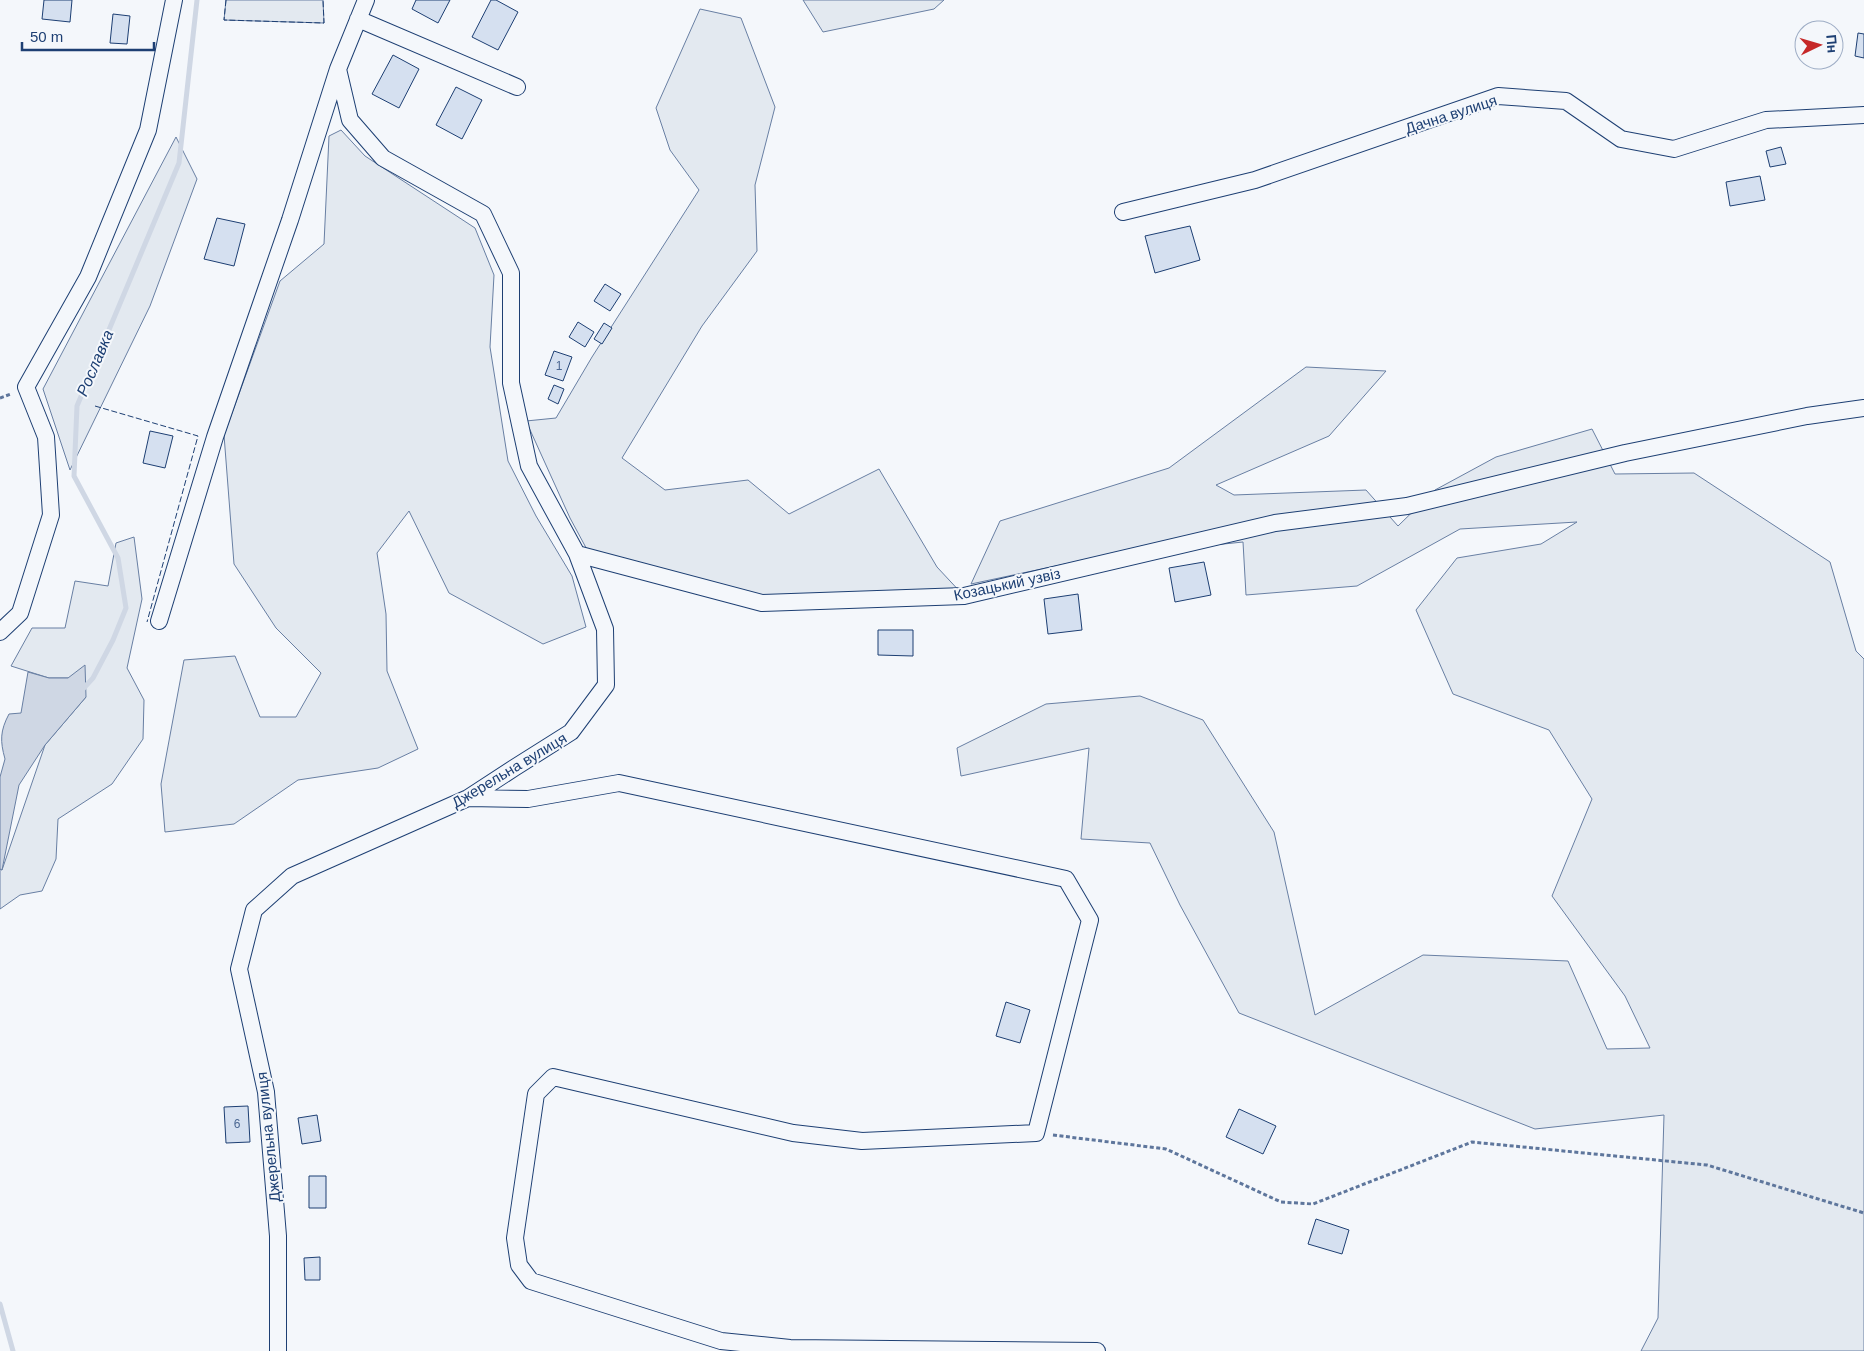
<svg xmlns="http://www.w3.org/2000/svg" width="1864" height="1351" font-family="Helvetica,sans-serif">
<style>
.green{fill:#e3e9f0;stroke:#687fa3}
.water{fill:#cfd7e4;stroke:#687fa3}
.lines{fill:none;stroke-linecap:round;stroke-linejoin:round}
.stream{stroke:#cfd7e4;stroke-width:5}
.building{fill:#d5e0f0;stroke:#1d3f73}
.street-casing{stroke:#1d3f73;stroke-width:18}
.path{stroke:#5e769c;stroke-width:3;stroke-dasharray:4 2.5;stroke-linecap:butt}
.street{stroke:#f4f7fb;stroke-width:16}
.fence{stroke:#1d3f73;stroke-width:1;stroke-dasharray:6 2.5;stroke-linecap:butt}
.labels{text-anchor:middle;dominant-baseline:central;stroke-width:4;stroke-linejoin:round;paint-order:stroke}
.number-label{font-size:12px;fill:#4b6792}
.street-label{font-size:15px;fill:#1d3f73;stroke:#f4f7fb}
.water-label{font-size:16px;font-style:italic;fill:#1d3f73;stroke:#f4f7fb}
</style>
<rect width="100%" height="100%" fill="#f4f7fb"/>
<path class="green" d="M226,0H323L324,23L224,20Z
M803,0H944L934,9L823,32Z
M700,9L741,18L775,107L755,185L757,251L702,326L622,458L665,490L748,480L789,514L879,469L937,567L964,596L762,603L591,557L570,518L526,421L556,418L592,357L699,190L670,150L656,108Z
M341,130L365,156L475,228L494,275L490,347L508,461L536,516L572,576L586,627L543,644L449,593L409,511L377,553L386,614L387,671L418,749L378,768L298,780L234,824L165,832L161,784L184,660L235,656L260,717H296L321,673L276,628L234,564L224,435L280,281L324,244L329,136Z
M176,137L197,179L150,306L70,470L43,389Z
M1306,367L1386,371L1329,436L1216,485L1234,495L1366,490L1398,526L1435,490L1496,457L1592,429L1615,474L1694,473L1830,562L1856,651L1864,659V1351H1641L1658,1318L1664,1115L1535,1129L1239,1013L1180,905L1150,843L1081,839L1089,748L961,776L957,748L1046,704L1140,696L1203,720L1274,832L1315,1015L1423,955L1568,961L1607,1049L1650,1048L1625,996L1552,896L1592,799L1549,730L1453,694L1416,610L1457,558L1541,544L1577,522L1460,529L1357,586L1246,595L1243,542L1098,557L971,584L1000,521L1169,468Z
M134,537L142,599L127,668L144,700L143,739L112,784L58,819L56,859L42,891L20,895L0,909V869L2,870L45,745L86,697L68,678H49L11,666L32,628H65L75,581L108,586L116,543Z"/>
<path class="water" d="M85,665L86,697L45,745L19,785L2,870L0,869V777L5,759C0,741 0,731 9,714L21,713L28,672L49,678H68Z"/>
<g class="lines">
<path class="stream" d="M82,690L93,678L113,640L126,608L118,558L74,476L77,406L179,163L197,0
M0,1304L13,1351"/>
</g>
<path class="building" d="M44,0H72L70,22L42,19Z
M416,0H450L438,23L412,9Z
M491,0H496L518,12L498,50L472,37Z
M113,14L130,16L127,44L110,43Z
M1858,33L1864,34V58L1855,56Z
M393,55L419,69L399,108L372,94Z
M456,87L482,100L462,139L436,125Z
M1781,147L1786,164L1770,167L1766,151Z
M1760,176L1765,200L1730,206L1726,182Z
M217,218L245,224L234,266L204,259Z
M1190,226L1200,260L1155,273L1145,236Z
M605,284L621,294L610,311L594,301Z
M578,322L594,332L585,347L569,337Z
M604,323L612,328L602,344L594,339Z
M554,351L572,357L563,381L545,375Z
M554,385L564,389L558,404L548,399Z
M150,431L173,436L165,468L143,463Z
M1204,562L1211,595L1175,602L1169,568Z
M1078,594L1082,630L1048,634L1044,599Z
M878,630H913V656L878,655Z
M1006,1002L1030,1010L1020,1043L996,1036Z
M248,1106L250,1142L226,1143L224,1107Z
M1239,1109L1276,1126L1263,1154L1226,1137Z
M317,1115L321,1141L302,1144L298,1118Z
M309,1176H326V1208H309Z
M1316,1219L1349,1230L1342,1254L1308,1244Z
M320,1257V1280H305L304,1258Z"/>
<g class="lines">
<g class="street-casing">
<path id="street" d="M358,19L517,87
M1123,212L1255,180L1498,96L1566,101L1621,139L1674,149L1766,120L1864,115
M577,554L762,603L964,596L1275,523L1407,506L1625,453L1807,416L1864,408
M159,621L215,437L290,220L338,69
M0,632L20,613L51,515L46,437L26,387L88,277L148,130L174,0
M468,798L528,799L619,783L1066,879L1090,920L1036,1133L862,1141L793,1133L553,1077L536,1094L515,1238L519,1265L531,1281L721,1341L790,1348L1097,1351
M278,1351V1236L266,1092L239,969L254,910L292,876L468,798L514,768L571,732L606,685L605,629L577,554L529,466L511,383V273L483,214L383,158L350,120L338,69L366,0"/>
</g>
<path class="path" d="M0,398L11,394
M1053,1135L1166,1149L1281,1202L1313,1204L1472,1142L1707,1165L1864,1213"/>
<use href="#street" class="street"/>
<path class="fence" d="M226,0L224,20L324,23L323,0
M95,406L198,436L147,622"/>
</g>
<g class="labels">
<g class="number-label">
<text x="559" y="366">1</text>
<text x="237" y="1124">6</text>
</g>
<g class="street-label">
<text transform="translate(1451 114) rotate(-18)">Дачна вулиця</text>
<text transform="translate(1007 584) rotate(-12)">Козацький узвіз</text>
<text transform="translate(509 770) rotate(-31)">Джерельна вулиця</text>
<text transform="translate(268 1137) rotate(-96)">Джерельна вулиця</text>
</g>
<g class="water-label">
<text transform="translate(95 363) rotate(-67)">Рославка</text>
</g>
</g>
<g transform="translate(1819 45) rotate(85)"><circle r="24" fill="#f4f7fb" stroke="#9eadc5"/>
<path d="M0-4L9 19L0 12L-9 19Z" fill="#c62828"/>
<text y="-8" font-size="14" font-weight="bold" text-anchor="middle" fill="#1d3f73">Пн</text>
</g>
<path d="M22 42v8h132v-8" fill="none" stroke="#1d3f73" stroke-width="2.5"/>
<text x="30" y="42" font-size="15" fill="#1d3f73" stroke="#f4f7fb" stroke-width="4" paint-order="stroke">50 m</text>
</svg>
